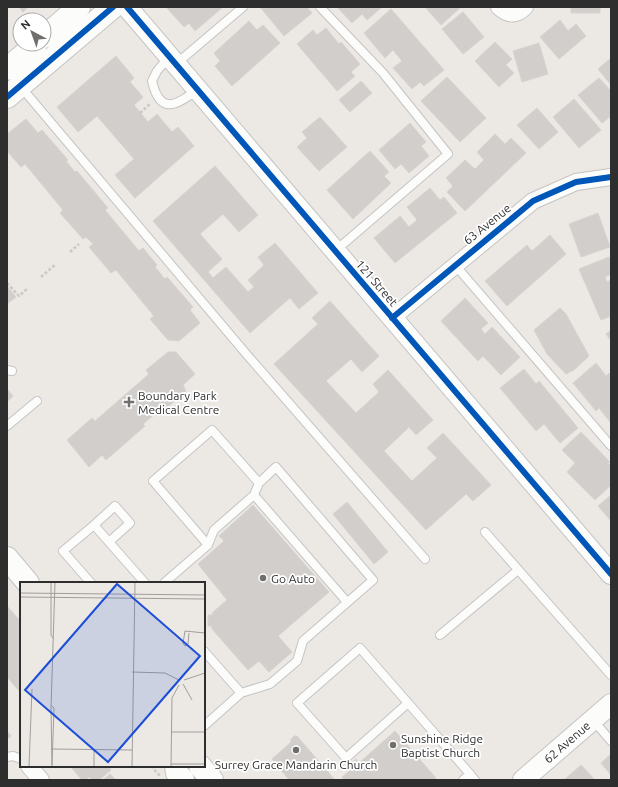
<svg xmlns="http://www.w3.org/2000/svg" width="618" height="787" font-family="Ubuntu,sans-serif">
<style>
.building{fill:#d1cecb;stroke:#d7d4d0}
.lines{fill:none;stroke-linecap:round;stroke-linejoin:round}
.service-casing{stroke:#c5c4c5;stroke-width:10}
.minor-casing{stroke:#c5c4c5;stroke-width:18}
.tertiary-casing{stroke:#c5c4c5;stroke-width:22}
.secondary-casing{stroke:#c5c4c5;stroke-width:24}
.path{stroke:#c9c9c8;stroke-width:2.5;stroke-dasharray:3 2;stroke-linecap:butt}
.service{stroke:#fcfcfb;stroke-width:8}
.minor{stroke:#fcfcfb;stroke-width:16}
.tertiary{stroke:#fcfcfb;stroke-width:20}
.secondary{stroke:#fcfcfb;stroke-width:22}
.cycleway-casing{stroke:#fff;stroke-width:8}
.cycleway{stroke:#0057b8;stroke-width:6}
.poi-dot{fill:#706f6e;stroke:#fff;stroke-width:1.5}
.labels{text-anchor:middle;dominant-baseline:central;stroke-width:3.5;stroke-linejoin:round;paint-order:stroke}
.street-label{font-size:12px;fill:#2e2e2e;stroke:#fff}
.poi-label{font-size:12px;fill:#2e2e2e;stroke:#fff;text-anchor:start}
.inset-road{fill:none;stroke:#a09e9b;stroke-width:1}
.view{fill:#1d4ed8;fill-opacity:0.15;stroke:#1d4ed8;stroke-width:2}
.inset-edge{fill:none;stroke:#2e2e2e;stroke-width:2}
</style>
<rect width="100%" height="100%" fill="#ece8e4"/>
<path class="building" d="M19,7H28L23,12Z
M166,7H223L195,31L189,23L184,27Z
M260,7H307L312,13L284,36Z
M337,7H382L367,20L362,14L352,23Z
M425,7H461L441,25Z
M571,7H600V13H571Z
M391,9L444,70L424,86L420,82L412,89L393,68L402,61L393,50L385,58L364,33Z
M463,12L484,37L463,54L442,29Z
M560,20L568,31L576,24L586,36L559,59L540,37Z
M249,21L257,30L263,25L280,43L232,86L215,66L220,61L214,53Z
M326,28L339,44L341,42L360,64L351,72L355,76L337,91L297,44L313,30L317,35Z
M495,42L512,59L506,65L514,73L499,87L475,61Z
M539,43L548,74L522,82L513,51Z
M116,56L134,78L130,82L143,97L134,105L148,122L157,114L172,132L178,127L194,146L135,198L115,175L134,159L97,116L78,132L57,107Z
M611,58V85L598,69Z
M447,77L486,118L460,142L421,101Z
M599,78L611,91V116L602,123L578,95Z
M361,81L372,93L350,112L339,100Z
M574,99L601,130L579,148L553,117Z
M537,108L558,132L539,149L517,125Z
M320,117L347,147L319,171L297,147L307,138L302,132Z
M26,119L38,133L42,130L68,160L66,161L75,172L77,171L108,208L105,210L139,251L143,248L157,265L155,267L165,279L167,277L193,307L190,310L200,323L179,341L168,340L150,319L154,316L116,270L111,273L89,247L93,244L86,237L83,239L60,213L63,210L25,164L21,167L7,151V134Z
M410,123L426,142L421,146L429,156L409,173L401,164L395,169L379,150Z
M495,134L505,144L511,138L526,153L465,211L447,192L453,186L446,178L465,160L475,169L484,160L477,152Z
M370,151L389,172L384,176L391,183L353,219L327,190Z
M215,166L258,215L239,232L223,214L200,234L222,259L208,272L213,278L226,267L248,292L254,287L248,280L264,265L258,257L275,243L318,293L299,309L290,298L250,333L153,221Z
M430,188L440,200L444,197L457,213L395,263L374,238L400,216L409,227L417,220L407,207Z
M598,213L610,247L581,257L569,224Z
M550,235L566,254L507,306L485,281L527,245L532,251Z
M609,257L611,261V274L605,277L607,282L611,280V316L601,320L579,269Z
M7,286L16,297L7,304Z
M465,298L488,323L481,329L485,334L492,327L520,357L501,375L483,356L478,361L441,321Z
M330,301L379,356L362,372L351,359L326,381L356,413L379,392L373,384L388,370L433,420L416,435L409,427L384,451L412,481L437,458L427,448L443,433L491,485L473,501L466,494L426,530L274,364L318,324L312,318Z
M560,308L566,314L589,356L574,370L566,374L547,354L534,330Z
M611,330V341L606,334Z
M168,352H176L195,374L183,385L186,391L157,416L155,414L143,424L145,426L106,460L102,455L89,467L67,440L92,418L95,421L149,374L146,370Z
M596,363L606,376L609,373L611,376V423L599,408L596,411L573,383Z
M524,369L536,384L539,381L578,428L560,443L544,424L536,431L500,388Z
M7,389L13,396L7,402Z
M581,432L610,462L608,463L611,466V485L595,500L567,472L575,463L562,450Z
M611,495V521L598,506Z
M347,502L388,552L374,564L333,514Z
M253,505L329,592L278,636L292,652L269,672L259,661L248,670L212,629V626H208V615H212L213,612L227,600L198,564L224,541L219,536Z
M7,606L21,622V693L7,677Z
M7,731L11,736L7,739Z
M395,731L436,778L433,780H344L342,777L354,767L351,763L356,759L359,763Z
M294,736H297L335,780H289L272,759L291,742V739Z
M611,754V775L601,763Z
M581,765L595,780H564Z
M70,766H108L111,770L99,780H92L89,777L85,780H82Z
M110,774L116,780H103Z"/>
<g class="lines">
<g class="service-casing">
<path id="service" d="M320,7L383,73L448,154L335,251
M169,57L157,71L152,81C160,115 176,106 197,90
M176,64L243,7
M21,87L248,356L425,559
M455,265L611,446
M7,370L12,371
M7,426L37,401
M94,525L115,506L130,523L109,542
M485,532L611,675
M208,545L214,530L254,495
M91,583L63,551L94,525L145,583
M164,583L208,545L153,481L212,430L259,483
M440,635L518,570
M204,651L241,693
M408,703L346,758L297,703L360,648C397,690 433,732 470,774
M593,720L611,741
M204,726L241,693L270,684L297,661L303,641L373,580L276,467L259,483L254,495L347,602
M7,757L13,756L21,759
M463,780L470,774L475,780"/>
</g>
<g class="minor-casing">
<path id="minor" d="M499,7C508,15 516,16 525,7
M392,318L533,201L576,182L611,177
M29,766L41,780"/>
</g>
<g class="tertiary-casing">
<path id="tertiary" d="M127,7L611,574
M523,780L611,704"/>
</g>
<g class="secondary-casing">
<path id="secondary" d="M44,37L79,7
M7,69L36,44
M7,97L113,7
M7,558L28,583
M176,766L177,773L183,780
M200,766L212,780"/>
</g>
<path class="path" d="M140,113L151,103
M70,252L79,244
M41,277L56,264
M7,283L19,296L28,288
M151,766L160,776"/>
<use href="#service" class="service"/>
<use href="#minor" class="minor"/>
<use href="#tertiary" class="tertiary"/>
<use href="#secondary" class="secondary"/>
<g class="cycleway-casing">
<path id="cycleway" d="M127,7L611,574
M7,97L113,7
M392,318L533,201L576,182L611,177"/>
</g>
<use href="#cycleway" class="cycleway"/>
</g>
<g class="poi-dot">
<path d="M127 396h4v4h4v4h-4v4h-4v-4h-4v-4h4z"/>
<circle cx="263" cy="578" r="4"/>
<circle cx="393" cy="745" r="4"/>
<circle cx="296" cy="750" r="4"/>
</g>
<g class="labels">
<g class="street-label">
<text transform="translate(487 224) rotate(-39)">63 Avenue</text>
<text transform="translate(377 283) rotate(49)">121 Street</text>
<text transform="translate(567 742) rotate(-41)">62 Avenue</text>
</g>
<g class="poi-label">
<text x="138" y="395">Boundary Park<tspan x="138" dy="14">Medical Centre</tspan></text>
<text x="271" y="578">Go Auto</text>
<text x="401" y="738">Sunshine Ridge<tspan x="401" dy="14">Baptist Church</tspan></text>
<text x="296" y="764" text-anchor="middle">Surrey Grace Mandarin Church</text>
</g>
</g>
<g transform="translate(20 582)">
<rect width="185" height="185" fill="#ece8e4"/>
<path class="inset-road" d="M31,0V53L33,56M0,11L185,13M0,15L185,17M169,51L168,62L165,64L163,61L165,49L185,51M112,90L145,91L159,98M164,98L185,91M163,102L172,118M151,150H185M31,167L112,168M151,182H185M32,183L34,126L32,124M9,185L12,107M32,185L31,126L35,0M74,185V168M112,185L115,0M151,185L152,116L159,103"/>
<path class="view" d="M97,2L180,74L88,180L5,108Z"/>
<rect width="185" height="185" class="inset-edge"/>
</g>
<rect width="618" height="787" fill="none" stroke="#2e2e2e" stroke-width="16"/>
<g transform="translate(32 32) rotate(319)"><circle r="19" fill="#ffffff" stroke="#ababab"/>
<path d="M0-3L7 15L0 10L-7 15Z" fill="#706f6e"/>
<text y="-6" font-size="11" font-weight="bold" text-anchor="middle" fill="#2e2e2e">N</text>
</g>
</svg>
